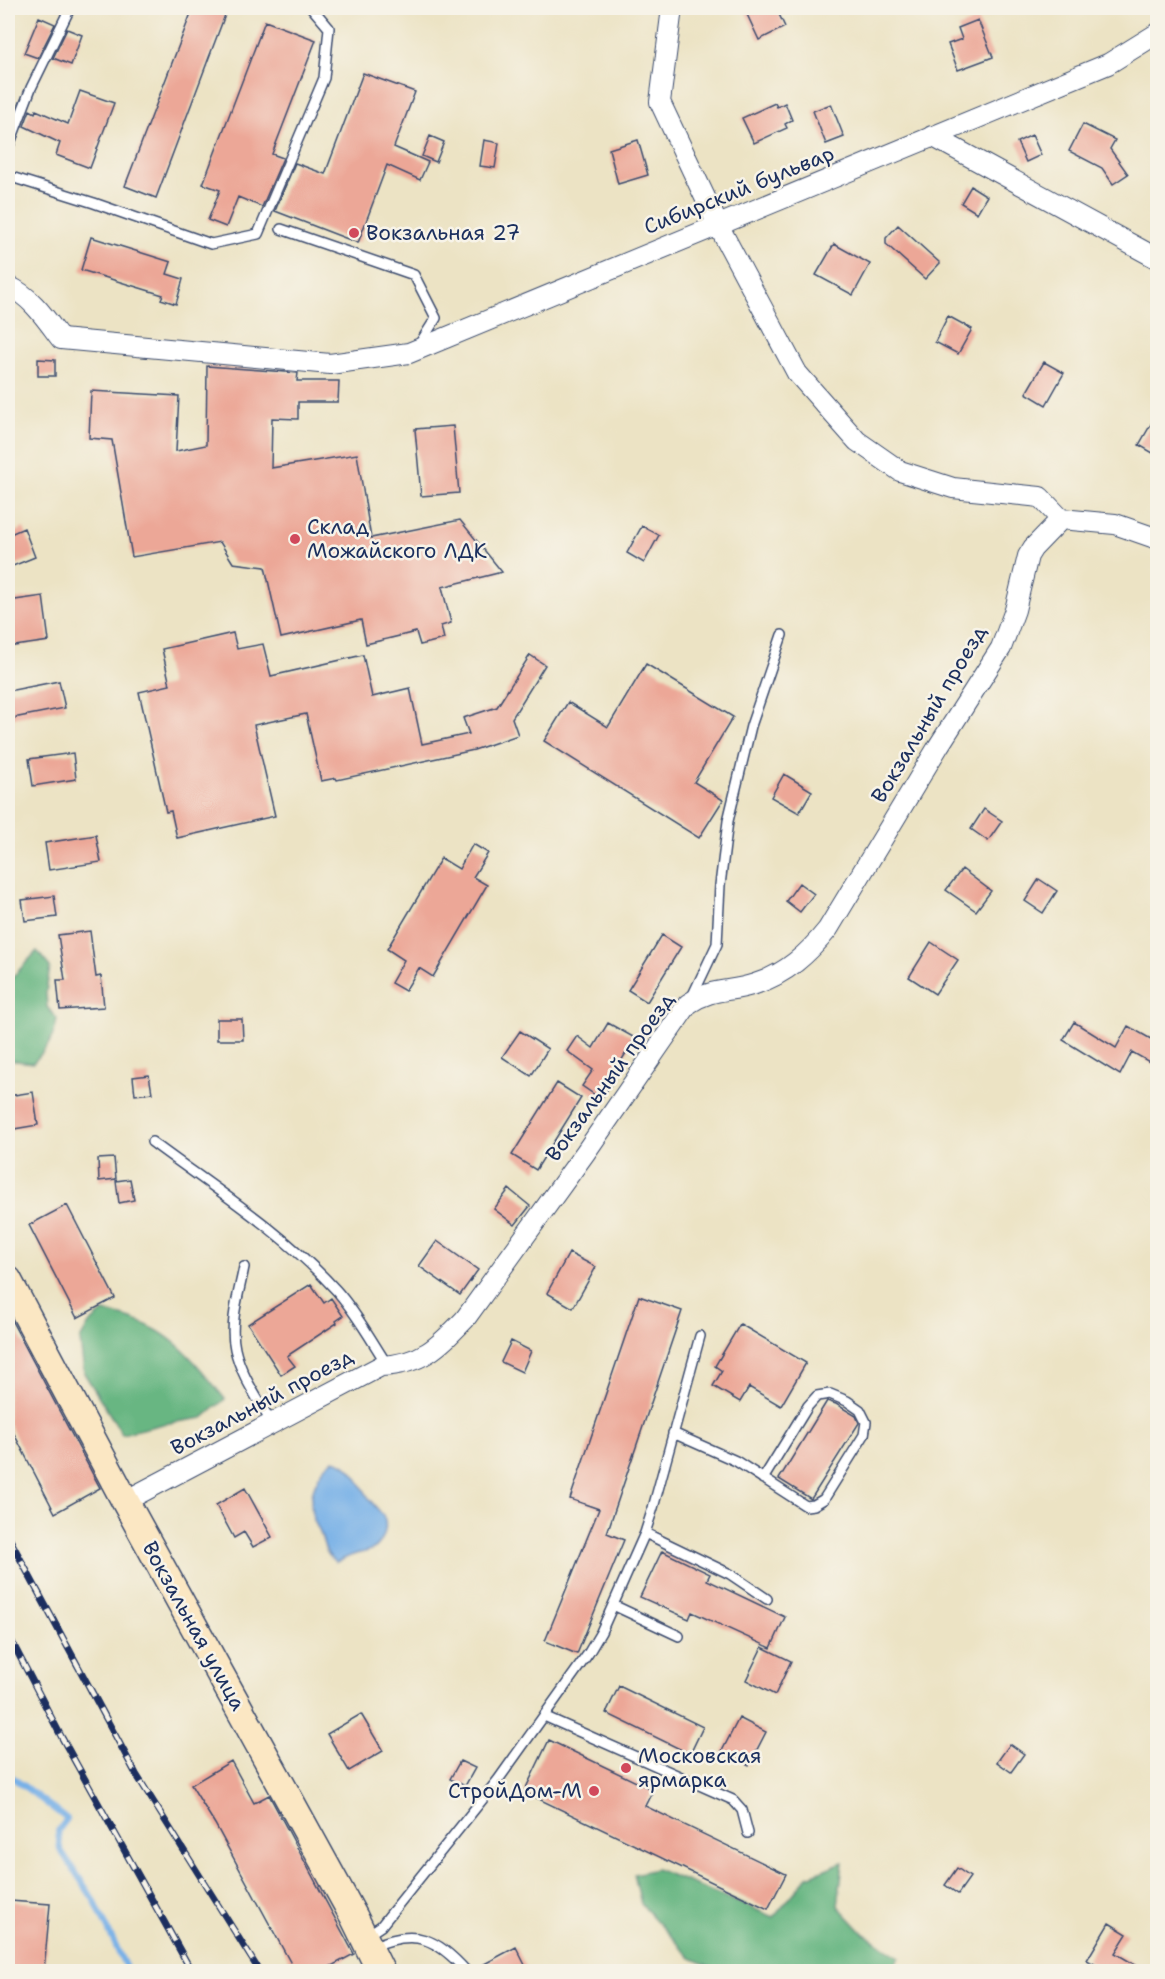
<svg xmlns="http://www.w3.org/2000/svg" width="1165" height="1979" font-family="'Shantell Sans',sans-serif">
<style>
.forest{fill:#67b682;stroke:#417270;stroke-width:1.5}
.water{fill:#77b0e7;stroke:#4970a2;stroke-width:1.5}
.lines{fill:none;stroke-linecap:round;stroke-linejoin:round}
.stream{stroke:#77b0e7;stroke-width:6}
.building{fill:#eca797}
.lane-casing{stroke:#3a4a6d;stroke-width:12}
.street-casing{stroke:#3a4a6d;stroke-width:22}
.secondary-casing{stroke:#3a4a6d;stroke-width:30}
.lane{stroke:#fff;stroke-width:9}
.street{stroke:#fff;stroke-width:20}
.secondary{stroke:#fbe7c3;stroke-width:27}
.rail-casing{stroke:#1b2f5e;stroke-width:7}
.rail{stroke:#f7f3e8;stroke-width:4.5;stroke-dasharray:14;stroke-linecap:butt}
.poi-dot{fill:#d1495b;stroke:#f7f3e8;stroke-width:2}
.labels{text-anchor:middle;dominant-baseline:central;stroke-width:5;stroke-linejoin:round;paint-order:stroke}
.street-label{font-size:21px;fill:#1b2f5e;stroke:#f7f3e8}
.poi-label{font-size:21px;fill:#1b2f5e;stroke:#f7f3e8;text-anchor:start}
</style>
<rect width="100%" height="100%" fill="#f7f3e8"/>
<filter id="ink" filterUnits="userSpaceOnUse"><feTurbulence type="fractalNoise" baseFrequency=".0167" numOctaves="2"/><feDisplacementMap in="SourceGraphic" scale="12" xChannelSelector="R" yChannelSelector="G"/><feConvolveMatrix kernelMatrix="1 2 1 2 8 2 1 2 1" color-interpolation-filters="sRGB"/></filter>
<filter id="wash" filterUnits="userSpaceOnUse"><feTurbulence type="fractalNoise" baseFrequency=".008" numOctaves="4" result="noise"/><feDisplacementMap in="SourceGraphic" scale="24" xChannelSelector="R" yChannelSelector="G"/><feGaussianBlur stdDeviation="1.35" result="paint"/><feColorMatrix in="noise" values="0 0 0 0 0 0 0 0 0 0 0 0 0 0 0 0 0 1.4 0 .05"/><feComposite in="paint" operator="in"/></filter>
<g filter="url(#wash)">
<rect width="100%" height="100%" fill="#ece3c4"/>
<path class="forest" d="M37,951L50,967L46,992L47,1007L57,1019C54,1039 47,1048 33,1063L8,1060V982Z
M103,1312C167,1323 187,1352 225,1399L203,1418L163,1424L122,1434L84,1373L80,1340L89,1324Z
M843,1862L838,1906L863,1933L899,1957L891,1971H720L691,1958L641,1904L634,1874L656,1869L774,1917L808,1876Z"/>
<path class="water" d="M333,1460C352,1462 361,1486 370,1500C374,1506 381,1511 384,1518C387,1525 385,1535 381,1541C374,1553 364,1551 353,1555C347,1557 342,1560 336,1562C325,1555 325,1546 321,1535C318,1527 313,1521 312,1513C308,1495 318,1471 333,1460Z"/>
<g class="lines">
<path class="stream" d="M8,1774L67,1819L58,1831L60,1849L94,1900L128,1972"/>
</g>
<g id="blocks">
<path class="building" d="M193,8H207L225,15L156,198L125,186Z
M744,8H776L785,27L759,40Z
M39,17L55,24L38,58L24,53Z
M978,20L993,57L958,70L948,44L962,39L958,28Z
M265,21L316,40L272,154L283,158L262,207L238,197L226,227L208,220L220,190L203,184Z
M67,29L82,35L71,65L53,58Z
M363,73L415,92L394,147L428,162L420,180L387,165L358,243L275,211L295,163L325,174Z
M80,91L114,103L90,168L56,155L60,143L24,126L30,110L35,113L36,110L68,124Z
M775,103L777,107L785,103L792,120L785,124L787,128L754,143L742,118Z
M831,104L844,137L826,144L813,111Z
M1083,124L1115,140L1110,149L1128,174L1113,184L1102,168L1069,151Z
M1032,135L1041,155L1026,162L1017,142Z
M430,136L444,142L436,162L422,156Z
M484,140L499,143L495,168L480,166Z
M638,140L648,175L618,184L609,149Z
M971,186L987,196L977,213L961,203Z
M898,225L940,263L925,279L886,244V238Z
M91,237L171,262L167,274L183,279L176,304L161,299L163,295L81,270Z
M834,244L870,264L853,295L816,275Z
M948,316L972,329L958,354L935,342Z
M38,359L55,360V376H38Z
M1044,362L1064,373L1046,405L1026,393Z
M207,366L298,373L297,381H339L338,402H298V419L272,418L271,468L357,454L371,538L460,520L502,572L442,587L451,623L441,626L444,639L420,645L416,632L366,644L361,620L281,638L265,567L233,563L220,542L132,557L112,440L89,438L91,391L179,396L176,451L206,445Z
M1158,412V456L1139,445Z
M453,426L459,493L421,496L415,429Z
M642,526L659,535L644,563L627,553Z
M24,528L35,557L8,568V535Z
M43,596L49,641L8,647V601Z
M233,633L237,649L263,644L271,676L363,655L372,697L410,688L422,744L469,734L463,718L497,707L530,655L545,665L512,718L518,735L474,750L337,780L336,778L321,781L306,714L254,725L275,816L177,838L171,811L166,812L139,692L170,685L162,649Z
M646,664L733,717L694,782L723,800L699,838L544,741L568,702L608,727Z
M59,681L65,708L8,719V691Z
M73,753L76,779L33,786L29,759Z
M784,774L812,791L799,813L771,797Z
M984,809L1002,821L988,841L971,829Z
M96,835L101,862L49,870L45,843Z
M473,844L488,853L473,877L487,885L433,977L419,968L405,991L391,983L404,960L387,949L441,858L459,869Z
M962,869L991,891L976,911L946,890Z
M1039,879L1057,891L1043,913L1025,901Z
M799,883L814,894L800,912L786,901Z
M54,896L57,917L25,921L22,900Z
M90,931L96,977L101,976L104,1007L60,1010L57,980H65L58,935Z
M662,935L681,947L647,1002L628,990Z
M931,942L958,960L935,994L909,977Z
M217,1019H242L243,1040H217Z
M1074,1022L1116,1048L1128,1026L1158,1043V1067L1132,1052L1120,1075L1063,1040Z
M608,1023L635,1038L609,1081L612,1083L601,1099L582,1086L593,1070L567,1051L577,1036L593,1048Z
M520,1031L548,1049L531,1076L502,1057Z
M149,1075L152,1093L135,1095L133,1077Z
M557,1083L581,1098L536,1170L512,1155Z
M33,1092L38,1125L8,1130V1096Z
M114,1158L116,1179L99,1181L98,1159Z
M130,1179L134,1200L119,1203L116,1181Z
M509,1189L530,1206L515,1225L494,1209Z
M67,1205L115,1298L77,1318L29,1225Z
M437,1241L478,1270L460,1295L419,1266Z
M569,1253L596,1267L573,1308L547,1293Z
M311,1284L324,1303L331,1298L343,1316L336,1321L337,1323L287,1356L295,1366L281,1375L248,1324Z
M639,1296L682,1311L607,1533L624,1540L577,1654L545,1641L599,1509L570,1499Z
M8,1314L100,1488L55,1513L8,1422Z
M740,1324L806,1363L781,1406L749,1387L740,1402L713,1386L722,1371L715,1366Z
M511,1341L531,1351L522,1372L501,1362Z
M827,1401L836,1404L856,1416L859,1423L811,1499L779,1479Z
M245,1488L272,1537L253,1547L244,1532L234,1538L216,1505Z
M662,1551L710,1574L707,1580L785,1617L771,1648L692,1612L689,1619L640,1597Z
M762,1647L791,1661L775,1695L746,1680Z
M619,1686L703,1727L690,1754L606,1713Z
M361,1714L383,1751L349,1771L327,1734Z
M739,1718L766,1732L749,1765L722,1751Z
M549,1740L653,1790L645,1806L786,1874L768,1909L524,1792Z
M1010,1744L1024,1754L1011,1772L997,1762Z
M231,1761L254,1803L269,1795L354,1954L322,1971H295L215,1824L191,1785Z
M460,1761L475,1768L465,1786L450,1779Z
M957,1868L970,1877L958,1894L945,1885Z
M10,1901L50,1904L44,1971H8Z
M1109,1923L1127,1934L1115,1953L1146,1971H1107L1087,1960Z
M516,1947L528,1971H474L473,1970Z"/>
</g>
</g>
<g filter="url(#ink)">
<use href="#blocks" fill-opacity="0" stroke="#3a4a6d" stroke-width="1.5"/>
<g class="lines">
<g class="lane-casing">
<path id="lane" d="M8,148L31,88L70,8
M8,176L94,203L211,244L258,234L324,78L329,28L312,8
M281,229L414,275L436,318L419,345
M691,999L717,944L720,885L728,821L751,726L782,635
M152,1142C215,1189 282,1231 336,1290C356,1312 371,1340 388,1366
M244,1267C239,1293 229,1323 235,1349C241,1376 259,1400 272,1424
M673,1433L736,1461L806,1506L814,1505L824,1499L864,1435L866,1422L860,1410L847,1401L830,1394L817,1396L808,1406L763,1479
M645,1533L730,1574L767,1599
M613,1605L679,1636
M544,1716L733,1800L742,1810L748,1833
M366,1936L381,1926L498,1780L588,1654L601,1632L645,1533L653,1508L700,1336
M372,1947C415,1928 437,1938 467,1972"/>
</g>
<g class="street-casing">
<path id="street" d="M672,8L660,102L718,225L797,373L857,441L900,471L953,488L1040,497L1061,519L1115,524L1158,539
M932,136L1158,259
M8,286C31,296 46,319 61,339L330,364L409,353L1108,64L1158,33
M125,1501L381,1366C422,1364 438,1347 465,1319L585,1153L688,1004C713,987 728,993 755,984C786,974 808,954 828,929L938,747L1001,648L1015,610L1028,556L1033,548L1061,519"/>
</g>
<g class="secondary-casing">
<path id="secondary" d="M8,1280L125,1501L354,1917L381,1972"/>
</g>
<use href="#lane" class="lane"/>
<use href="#street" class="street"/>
<use href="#secondary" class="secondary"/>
<g class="rail-casing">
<path id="rail" d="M8,1536L136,1774L260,1972
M8,1634L62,1738L192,1972"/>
</g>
<use href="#rail" class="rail"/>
</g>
</g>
<g class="poi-dot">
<circle cx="354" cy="233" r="6"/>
<circle cx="295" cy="539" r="6"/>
<circle cx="626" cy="1768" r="6"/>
<circle cx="594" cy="1791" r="6"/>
</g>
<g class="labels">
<g class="street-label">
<text transform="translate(739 190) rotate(-22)">Сибирский бульвар</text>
<text transform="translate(929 714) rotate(-59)">Вокзальный проезд</text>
<text transform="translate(610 1077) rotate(-54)">Вокзальный проезд</text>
<text transform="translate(262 1402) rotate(-28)">Вокзальный проезд</text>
<text transform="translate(194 1626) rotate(61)">Вокзальная улица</text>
</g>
<g class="poi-label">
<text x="366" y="233">Вокзальная 27</text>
<text x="307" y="527">Склад<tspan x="307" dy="24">Можайского ЛДК</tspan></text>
<text x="638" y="1756">Московская<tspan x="638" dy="24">ярмарка</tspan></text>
<text x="582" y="1791" text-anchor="end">СтройДом-М</text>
</g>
</g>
<rect width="1165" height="1979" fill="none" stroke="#f7f3e8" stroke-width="30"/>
</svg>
